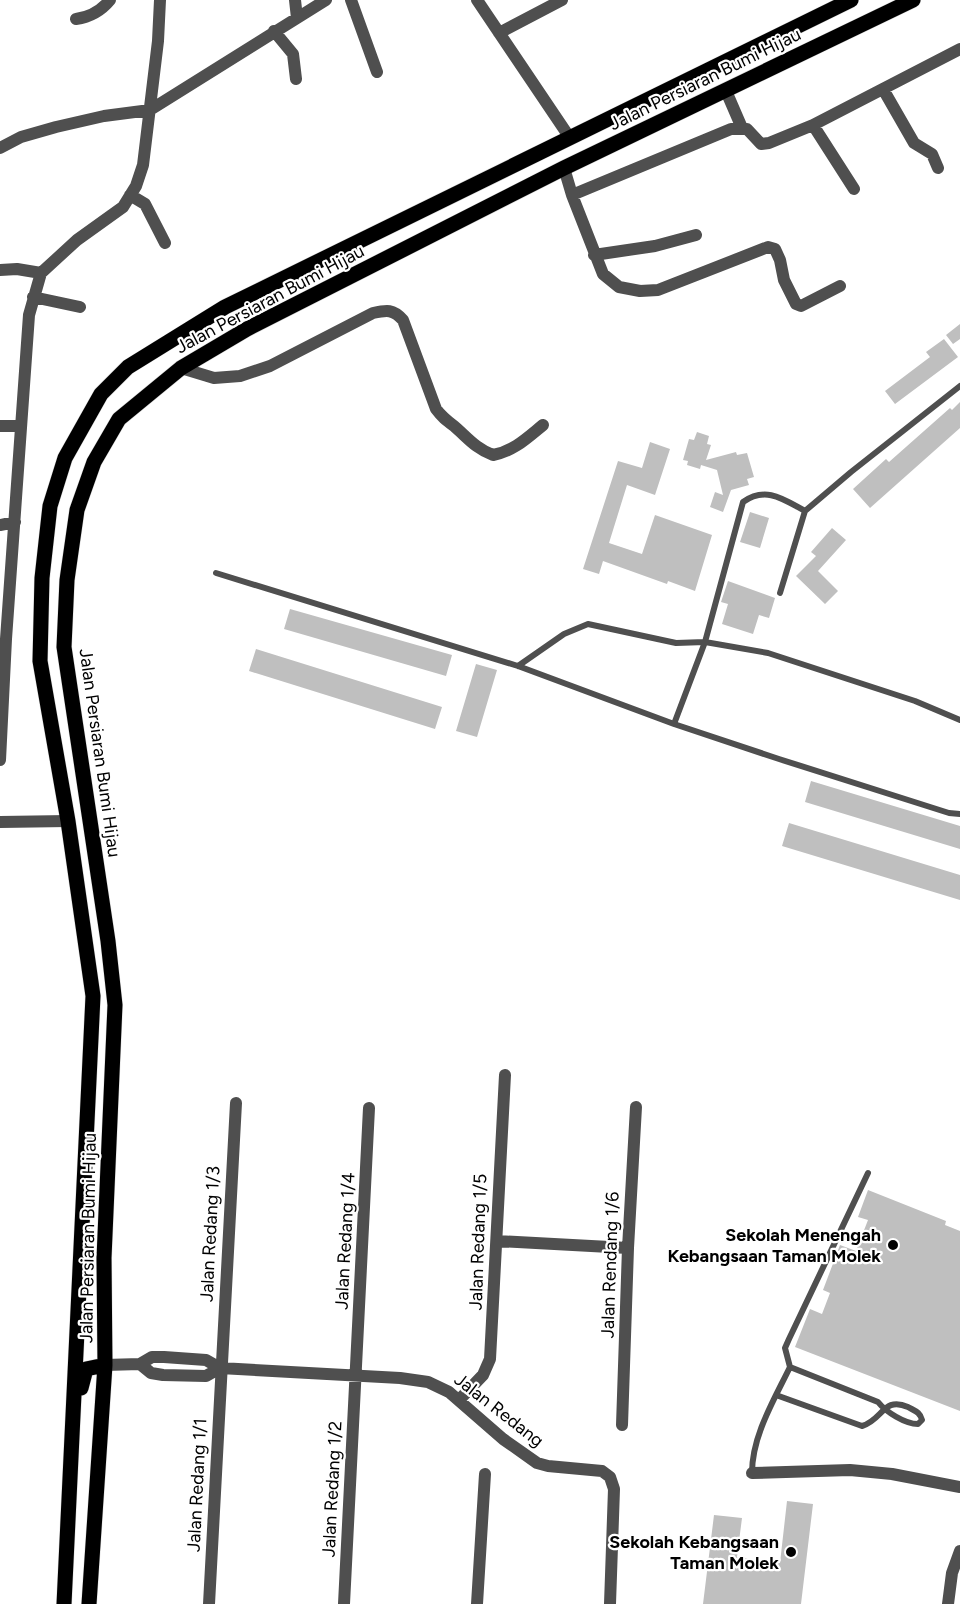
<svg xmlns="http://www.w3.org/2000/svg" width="960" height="1604" font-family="Figtree,sans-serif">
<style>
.building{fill:#bfbfbf}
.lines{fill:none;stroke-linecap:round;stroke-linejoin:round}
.primary-casing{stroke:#dbdbdb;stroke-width:16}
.lane{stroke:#4f4f4f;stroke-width:6}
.street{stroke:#4f4f4f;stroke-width:12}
.primary{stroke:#000;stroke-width:15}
.poi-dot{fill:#000;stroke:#fff;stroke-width:2}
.labels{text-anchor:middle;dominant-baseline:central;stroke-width:4.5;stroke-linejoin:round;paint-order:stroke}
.street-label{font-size:18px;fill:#000;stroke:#fff}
.poi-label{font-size:18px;font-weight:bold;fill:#000;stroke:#fff;text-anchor:end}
</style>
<rect width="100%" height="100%" fill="#fff"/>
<path class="building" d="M960,324V339L953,344L946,335Z
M944,339L958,357L895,404L885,391L930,357L926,352Z
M960,402V428L870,508L853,489L886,459L889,462L950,408L952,410Z
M697,432L709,436L707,444L711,445L706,460L736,452L737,455L747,453L754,477L747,479L749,485L731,490L723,512L710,507L715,492L723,495L717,470L701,465L700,469L687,465L688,461L683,460L689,439L694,440Z
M650,442L670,449L655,495L627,485L609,543L642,554L655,515L712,535L695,591L668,581L667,584L603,561L599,574L583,569L618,461L642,468Z
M750,512L769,518L760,548L740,542Z
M832,528L846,540L818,571L838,591L825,604L796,576L816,556L811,552Z
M728,581L775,598L769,618L759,615L753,634L722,624L728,604L721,602Z
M290,609L452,655L446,676L284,629Z
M256,649L442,707L435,729L249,671Z
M476,664L497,670L477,737L456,731Z
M811,781L960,826V849L805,802Z
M789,823L960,875V900L782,846Z
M868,1190L946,1221L945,1225L960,1231V1411L795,1347L810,1309L822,1314L830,1293L823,1290L840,1245L856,1251L868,1220L858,1217Z
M787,1501L813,1504L801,1604H703L714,1515L742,1518L737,1557L780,1563Z"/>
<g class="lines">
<g class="primary-casing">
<path id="primary" d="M81,1388L86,1369L105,1365
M64,1604L93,996L68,821L40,661L42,578L50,506L65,458L101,394L128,367L225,307L851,0
M89,1604L105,1365L104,1258L115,1005L108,941L64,647L67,580L77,510L94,462L119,419L181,368L247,329L564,168L913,0"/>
</g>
<path class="lane" d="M216,573L518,666L674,724L779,759L949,813L960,814
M780,593L805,511L851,472L960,386
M518,666L564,634L588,624L676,643L705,642L768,653L915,701L960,720
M674,724L705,642L743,502C766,486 783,499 805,511
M790,1367L785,1348L789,1339L868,1173
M752,1473C752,1436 774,1400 790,1367L878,1402C886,1412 905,1424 918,1424L922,1420C920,1412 915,1411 908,1407C883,1396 883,1420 862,1426L776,1395"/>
<path class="street" d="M295,0L297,18
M351,0L377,72
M477,0L570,138
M76,19C91,17 101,11 110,0
M274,31L293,54L296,79
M499,33L562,0
M883,89L914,143L932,154L938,168
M726,91L742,128
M813,125L854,189
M0,148L21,137L56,127L104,116L150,110L326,0
M564,168L572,195L603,274L619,287L640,291L658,290L768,247L775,249L780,260L784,280L796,304L801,306L840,286
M130,195L145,204L165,243
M572,195L731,129H747L761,144L769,143L813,125L960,49
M594,255L655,246L696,235
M0,270L17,269L41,273
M33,297L80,307
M181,368L214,378L240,376L270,366L373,313C387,310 393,309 403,320L436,409C442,417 446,420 454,426C468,438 475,448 493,455C514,451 527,438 543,425
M0,426H21
M0,525L15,522
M0,760L6,639L29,315L41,273L77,240L123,207L136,186L143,165L158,41L160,0
M0,822L68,821
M497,1241L628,1248
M140,1364L151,1373L163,1375L206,1376L220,1368
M105,1365L140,1364L152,1357H164L206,1360L220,1368L400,1378L428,1382L449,1392L503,1439L537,1463L548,1466L602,1471L610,1477L614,1489L610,1604
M460,1399L483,1375L490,1359L505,1075
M622,1425L628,1248L636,1107
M752,1473L850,1470L892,1474L960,1487
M209,1604L236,1103
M344,1604L369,1108
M477,1604L485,1474
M948,1604L952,1573L960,1551"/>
<use href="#primary" class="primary"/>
</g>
<g class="poi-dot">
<circle cx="893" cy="1245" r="6"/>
<circle cx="791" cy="1552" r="6"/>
</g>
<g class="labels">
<g class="street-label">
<text transform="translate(705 79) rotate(-26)">Jalan Persiaran Bumi Hijau</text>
<text transform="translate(270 299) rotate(-28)">Jalan Persiaran Bumi Hijau</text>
<text transform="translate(100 753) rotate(82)">Jalan Persiaran Bumi Hijau</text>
<text transform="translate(210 1234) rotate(-87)">Jalan Redang 1/3</text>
<text transform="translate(88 1238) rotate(-89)">Jalan Persiaran Bumi Hijau</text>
<text transform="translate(345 1241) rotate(-87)">Jalan Redang 1/4</text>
<text transform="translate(478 1242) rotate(-88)">Jalan Redang 1/5</text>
<text transform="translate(610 1265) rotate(-88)">Jalan Rendang 1/6</text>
<text transform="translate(499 1410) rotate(38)">Jalan Redang</text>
<text transform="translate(197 1485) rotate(-87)">Jalan Redang 1/1</text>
<text transform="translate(332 1489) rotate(-87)">Jalan Redang 1/2</text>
</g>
<g class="poi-label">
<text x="881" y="1235">Sekolah Menengah<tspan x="881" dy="21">Kebangsaan Taman Molek</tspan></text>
<text x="779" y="1542">Sekolah Kebangsaan<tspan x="779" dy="21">Taman Molek</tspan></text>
</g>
</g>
</svg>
